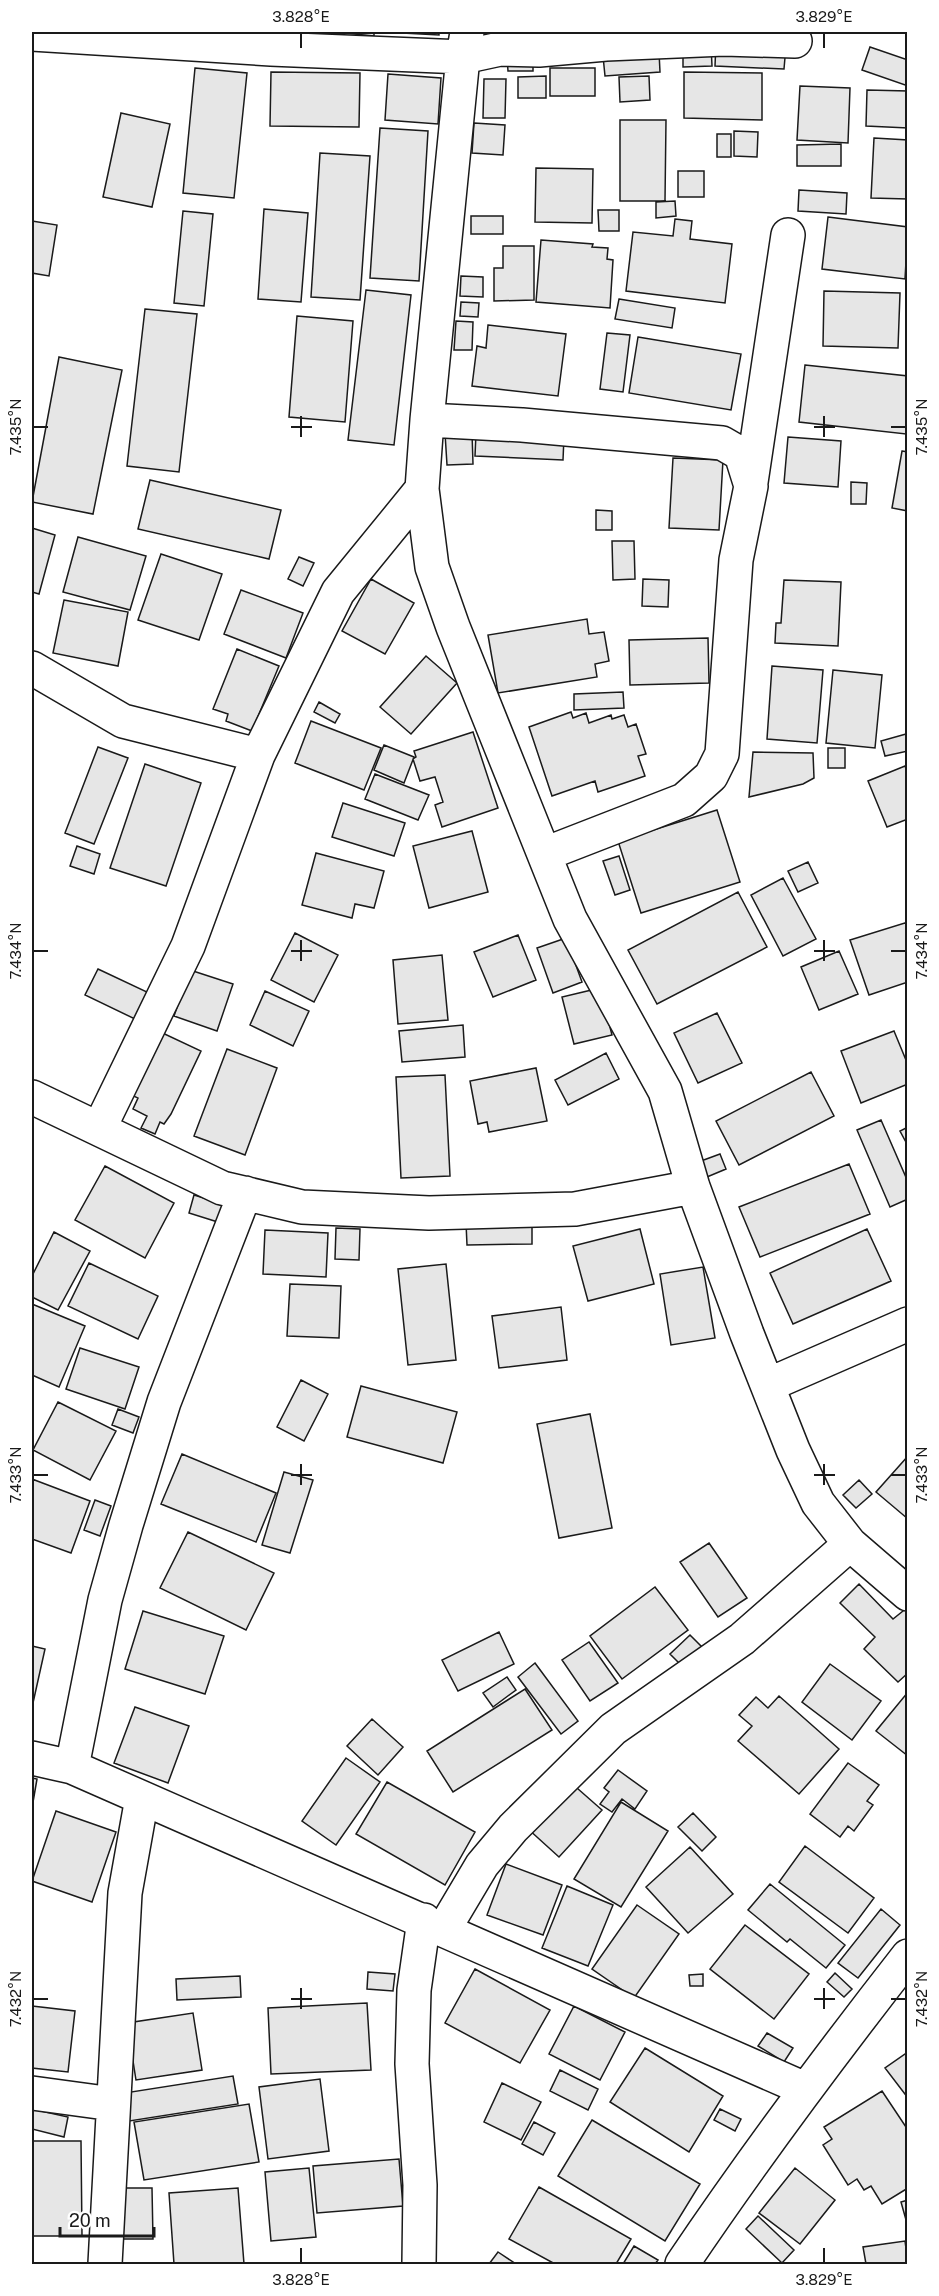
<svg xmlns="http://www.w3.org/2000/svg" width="939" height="2296" font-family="'Public Sans',sans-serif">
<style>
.building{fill:#e6e6e6;stroke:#1a1a1a;stroke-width:1.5}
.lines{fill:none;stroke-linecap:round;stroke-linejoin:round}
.minor-casing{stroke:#1a1a1a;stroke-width:36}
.minor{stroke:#fff;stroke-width:33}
.ticks{fill:none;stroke:#1a1a1a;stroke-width:2}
.neatline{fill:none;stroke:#1a1a1a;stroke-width:2}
.ticks-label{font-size:15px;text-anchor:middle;fill:#1a1a1a}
</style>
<rect width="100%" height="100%" fill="#fff"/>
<path class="building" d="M334,32H374V36Z
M383,32H439V35Z
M716,42L786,46L784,69L715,66Z
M711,44L712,66L683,67V45Z
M870,47L908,60V86L862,70Z
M659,52L660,72L605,76L603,56Z
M533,56V71H508L507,57Z
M195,68L247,73L234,198L183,193Z
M550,68H595V96H550Z
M271,72L360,73L359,127L270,126Z
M684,72L762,73V120L684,118Z
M388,74L441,78L438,124L385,120Z
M546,76V98H518V77Z
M649,76L650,100L620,102L619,77Z
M484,79H506L505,118H483Z
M800,86L850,88L848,143L797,140Z
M867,90L908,91V128L866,126Z
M121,113L170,124L152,207L103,197Z
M620,120H666L665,201H620Z
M474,123L505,125L503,155L472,153Z
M380,128L428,131L419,281L370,278Z
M734,131L758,132L757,157L734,156Z
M717,134H731V157H717Z
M874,138L908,140V199L871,198Z
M841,144V166H797V145Z
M320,153L370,156L360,300L311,297Z
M536,168L593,169L592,223L535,222Z
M678,171H704V197H678Z
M799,190L847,193L846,214L798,211Z
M675,201L676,216L656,218V202Z
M264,209L308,213L301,302L258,299Z
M598,210H619V231H599Z
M183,211L213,214L204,306L174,303Z
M471,216H503V234H471Z
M828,217L908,227L905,279L822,269Z
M675,219L692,221L690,239L732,244L725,303L626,291L633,232L673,236Z
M32,221L57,225L49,276L32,273Z
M541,240L593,244L592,247L608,248L607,259L613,260L610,308L536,302Z
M503,246H534V300L494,301V268H503Z
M461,276L483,277V297L460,296Z
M366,290L411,295L394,445L348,440Z
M824,291L900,293L898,348L823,346Z
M619,299L675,308L672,328L615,319Z
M461,302L479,303L478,317L460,316Z
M145,309L197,314L179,472L127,466Z
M297,316L353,321L345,422L289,417Z
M456,321L473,322L472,350H454Z
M488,325L566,334L558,396L472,386L477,346L486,348Z
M607,333L630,335L623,392L600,389Z
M638,337L741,354L731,410L629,393Z
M59,357L122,370L93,514L32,502Z
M805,365L908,376L906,434L799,422Z
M472,432L473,464L447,465L445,433Z
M476,433L564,437L563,460L475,456Z
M788,437L841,441L838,487L784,483Z
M902,451L908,452V511L892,508Z
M673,458L723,460L719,530L669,528Z
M150,480L281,510L269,559L138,529Z
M851,482L867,483L866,504H851Z
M596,510L612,511V530H596Z
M32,528L55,535L39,594L32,592Z
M78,537L146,556L130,610L63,592Z
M612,541H634L635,579L613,580Z
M161,554L222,574L199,640L138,620Z
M299,557L314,563L303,586L288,579Z
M371,579L414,603L385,654L342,631Z
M643,579L669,580L668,607L642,606Z
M784,580L841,582L838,646L775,643L776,623H781Z
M241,590L303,613L286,658L224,634Z
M64,600L128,612L118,666L53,653Z
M587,619L589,634L604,632L609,661L595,664L597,677L498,693L488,635Z
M708,638L709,683L630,685L629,640Z
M237,649L279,666L252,731L226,721L228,714L213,709Z
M426,656L457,683L411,734L380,707Z
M772,666L823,670L817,743L767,739Z
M833,670L882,675L875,748L826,743Z
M623,692L624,708L574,710V694Z
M319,702L340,714L335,723L314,712Z
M571,712L573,718L586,713L589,723L611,715L612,719L624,715L628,727L636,724L646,754L638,756L645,776L598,792L595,781L552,796L529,727Z
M311,721L381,748L364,790L295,763Z
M473,732L498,808L442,827L435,805L443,802L435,777L420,781L413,759L416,757L414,751Z
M906,734L908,751L885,756L881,741Z
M384,745L414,757L404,783L374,770Z
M98,747L128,758L94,844L65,833Z
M828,748H845V768H828Z
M753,752L813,753L814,778L803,784L749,797Z
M145,764L201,783L166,886L110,868Z
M905,766L908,773V819L887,827L868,781Z
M375,774L429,795L418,820L365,799Z
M343,803L405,823L394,856L332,837Z
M717,810L740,882L641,913L618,841Z
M472,831L488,892L429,908L413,846Z
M77,846L100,854L94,874L70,866Z
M316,853L384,871L374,908L355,904L352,918L302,905Z
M619,856L630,890L615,895L603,861Z
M808,862L818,883L798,892L788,871Z
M783,878L816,939L783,956L751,895Z
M738,892L767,947L657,1004L628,950Z
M908,922V982L869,995L850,940Z
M295,933L338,955L314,1002L271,980Z
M518,935L536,980L493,997L474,952Z
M566,938L582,982L553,993L537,948Z
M839,951L858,994L819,1010L801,967Z
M442,955L448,1020L398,1024L393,960Z
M98,969L147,992L135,1019L85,995Z
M190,970L233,984L217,1031L174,1016Z
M600,988L612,1035L574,1044L562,997Z
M265,991L309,1011L293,1046L250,1025Z
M717,1013L742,1063L698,1083L674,1033Z
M463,1025L465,1057L402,1062L399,1031Z
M154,1029L201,1051L171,1114L164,1124L160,1122L155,1134L141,1128L147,1116L133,1109L138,1098L123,1091Z
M894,1031L908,1065V1084L861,1103L841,1051Z
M227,1049L277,1068L245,1155L194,1136Z
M606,1053L619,1079L568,1105L555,1080Z
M536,1068L547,1121L489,1132L487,1122L478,1124L470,1081Z
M811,1072L834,1116L739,1165L716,1121Z
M445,1075L450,1176L401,1178L396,1077Z
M881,1120L908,1182V1199L890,1207L857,1130Z
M908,1127V1146L900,1131Z
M720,1154L726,1169L707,1177L701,1161Z
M849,1164L870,1214L760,1257L739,1207Z
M105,1166L174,1203L145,1258L75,1220Z
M194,1195L227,1205L221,1223L189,1213Z
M532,1222V1244L467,1245L466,1223Z
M336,1228L360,1229L359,1260L335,1259Z
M640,1229L654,1284L588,1301L573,1246Z
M867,1229L891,1281L793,1324L770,1273Z
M265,1230L328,1233L326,1277L263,1274Z
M54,1232L90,1251L58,1310L32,1297V1276Z
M89,1263L158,1296L138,1339L68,1306Z
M446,1264L456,1360L408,1365L398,1269Z
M703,1267L715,1338L671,1345L660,1274Z
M290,1284L341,1286L339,1338L287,1336Z
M32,1304L85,1326L59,1387L32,1375Z
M561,1307L567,1360L499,1368L492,1316Z
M80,1348L139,1367L125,1409L66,1389Z
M301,1380L328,1394L304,1441L277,1427Z
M361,1386L457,1412L443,1463L347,1437Z
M58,1402L116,1431L90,1480L33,1450Z
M118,1409L139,1417L133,1433L112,1425Z
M590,1414L612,1528L559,1538L537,1424Z
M182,1454L276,1493L256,1542L161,1504Z
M908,1456V1519L876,1492Z
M284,1472L313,1480L290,1553L262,1545Z
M32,1479L90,1501L71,1553L32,1539Z
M859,1480L872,1494L856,1508L843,1495Z
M95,1500L111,1506L100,1536L84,1530Z
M188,1532L274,1573L246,1630L160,1588Z
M709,1543L747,1598L718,1617L680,1562Z
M859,1584L893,1619L908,1607V1673L898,1682L864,1649L875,1637L840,1603Z
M655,1587L688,1630L622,1679L590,1636Z
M143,1611L224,1636L205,1694L125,1669Z
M499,1632L514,1664L458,1691L442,1660Z
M690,1635L702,1647L682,1666L670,1654Z
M589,1642L618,1683L590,1701L562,1660Z
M32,1646L45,1649L33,1703H32Z
M535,1663L578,1721L561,1734L518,1677Z
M830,1664L881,1701L852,1740L802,1702Z
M507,1677L516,1690L493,1707L483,1693Z
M525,1689L552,1730L453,1792L427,1751Z
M908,1692V1756L876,1731Z
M779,1696L839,1749L799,1794L738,1741L752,1726L739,1715L756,1697L768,1708Z
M135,1707L189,1726L168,1783L114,1763Z
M372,1719L403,1747L378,1775L347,1746Z
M346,1758L380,1782L336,1845L302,1821Z
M848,1763L879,1785L867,1801L873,1805L854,1831L848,1826L840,1837L810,1814Z
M618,1770L647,1791L635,1809L622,1799L612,1812L600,1804L609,1792L604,1788Z
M32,1778L37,1779L32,1808Z
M569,1781L602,1810L559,1857L527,1828Z
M387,1782L475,1832L445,1885L356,1834Z
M621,1802L668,1831L621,1907L574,1879Z
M56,1811L116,1832L92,1902L32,1881Z
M693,1813L716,1837L702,1851L678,1827Z
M805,1846L874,1898L848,1933L779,1882Z
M690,1847L733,1894L688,1933L646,1887Z
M506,1864L562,1885L543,1935L487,1915Z
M770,1884L845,1945L826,1968L790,1939L787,1942L748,1910Z
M567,1886L613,1905L588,1966L542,1948Z
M637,1905L679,1934L634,1998L592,1969Z
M881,1909L900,1925L858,1978L838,1963Z
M745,1925L809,1974L774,2019L710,1969Z
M475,1969L550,2010L520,2063L445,2023Z
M368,1972L395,1974L393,1991L367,1989Z
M835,1973L852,1989L844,1997L827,1982Z
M703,1974V1986H690L689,1975Z
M240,1976L241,1997L177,2000L176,1979Z
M367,2003L371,2070L271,2074L268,2008Z
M32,2006L75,2011L68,2072L32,2068Z
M574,2006L625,2032L600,2080L549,2054Z
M193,2013L202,2070L136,2080L127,2023Z
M767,2033L793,2048L784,2062L758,2046Z
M645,2048L723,2096L689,2152L610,2102Z
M908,2052V2098L885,2068Z
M560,2070L598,2089L588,2110L550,2091Z
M233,2076L238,2104L123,2122L118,2094Z
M320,2079L329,2151L268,2159L259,2087Z
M502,2083L541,2102L521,2140L484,2122Z
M882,2091L908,2130V2188L882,2204L871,2186L864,2190L857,2179L848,2185L823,2145L832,2139L824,2127Z
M249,2104L259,2162L144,2180L134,2122Z
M32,2109L68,2117L64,2137L32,2129Z
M720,2109L741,2119L735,2131L714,2120Z
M592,2120L700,2184L665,2241L558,2176Z
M534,2122L555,2133L543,2155L522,2144Z
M32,2141H81L82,2236H32Z
M399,2159L403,2206L317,2213L313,2166Z
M309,2168L316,2237L271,2241L265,2172Z
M795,2168L835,2200L800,2244L759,2213Z
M539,2187L631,2239L616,2264H555L509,2239Z
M122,2188H152L153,2239H123Z
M238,2188L244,2264H174L169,2193Z
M908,2200V2227L901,2202Z
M758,2216L794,2250L782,2263L746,2229Z
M905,2241L908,2264H866L863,2247Z
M634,2246L658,2260L655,2264H623Z
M498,2252L516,2264H489Z"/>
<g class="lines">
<g class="minor-casing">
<path id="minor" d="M467,32L463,57L427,420L422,489L432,567L453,627L570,919L665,1091L693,1187L747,1334L793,1450L818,1503L850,1544L908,1594
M32,34L271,49L463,57L500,49L539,50L606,44L724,39L795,41
M427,420L522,425L722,443L741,454L751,486L736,560L722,754L711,776L684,800L545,854
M751,482L788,235
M32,668L123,721L258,755
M32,1097L222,1188L302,1207L429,1213L575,1209L693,1187
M99,1129L188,946L258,755L338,592L422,489
M768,1385L908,1324
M32,1758L72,1767L805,2089
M72,1767L105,1600L126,1525L164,1402L245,1193
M444,1929L482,1865L513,1828L613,1729L742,1639L850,1544
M32,2093L113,2104
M105,2264L125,1893L142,1798
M419,2264L420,2185L412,2064L414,1990L424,1920
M682,2264C753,2159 829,2057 908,1956"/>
</g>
<use href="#minor" class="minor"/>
</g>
<path class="ticks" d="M301,33V48M824,33V48M301,416V437M824,416V437M33,427H48M291,427H312M814,427H835M891,427H906M301,940V961M824,940V961M33,951H48M291,951H312M814,951H835M891,951H906M301,1464V1485M824,1464V1485M33,1475H48M291,1475H312M814,1475H835M891,1475H906M301,1988V2009M824,1988V2009M33,1999H48M291,1999H312M814,1999H835M891,1999H906M301,2248V2263M824,2248V2263"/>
<rect width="939" height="2296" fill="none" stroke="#ffffff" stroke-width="66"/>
<path d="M60 2227v9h94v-9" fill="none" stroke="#1a1a1a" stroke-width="3"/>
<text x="69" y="2227" font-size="18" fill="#1a1a1a" stroke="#ffffff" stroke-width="4.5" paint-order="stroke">20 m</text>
<rect x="33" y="33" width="873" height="2230" class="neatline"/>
<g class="ticks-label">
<text x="301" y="22">3.828°E</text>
<text x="824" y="22">3.829°E</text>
<text transform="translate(16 427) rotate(-90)" y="5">7.435°N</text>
<text transform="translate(922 427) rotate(-90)" y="5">7.435°N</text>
<text transform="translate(16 951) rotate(-90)" y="5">7.434°N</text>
<text transform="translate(922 951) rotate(-90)" y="5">7.434°N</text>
<text transform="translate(16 1475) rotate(-90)" y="5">7.433°N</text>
<text transform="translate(922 1475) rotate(-90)" y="5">7.433°N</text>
<text transform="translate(16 1999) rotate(-90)" y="5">7.432°N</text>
<text transform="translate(922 1999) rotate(-90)" y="5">7.432°N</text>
<text x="301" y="2285">3.828°E</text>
<text x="824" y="2285">3.829°E</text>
</g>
</svg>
